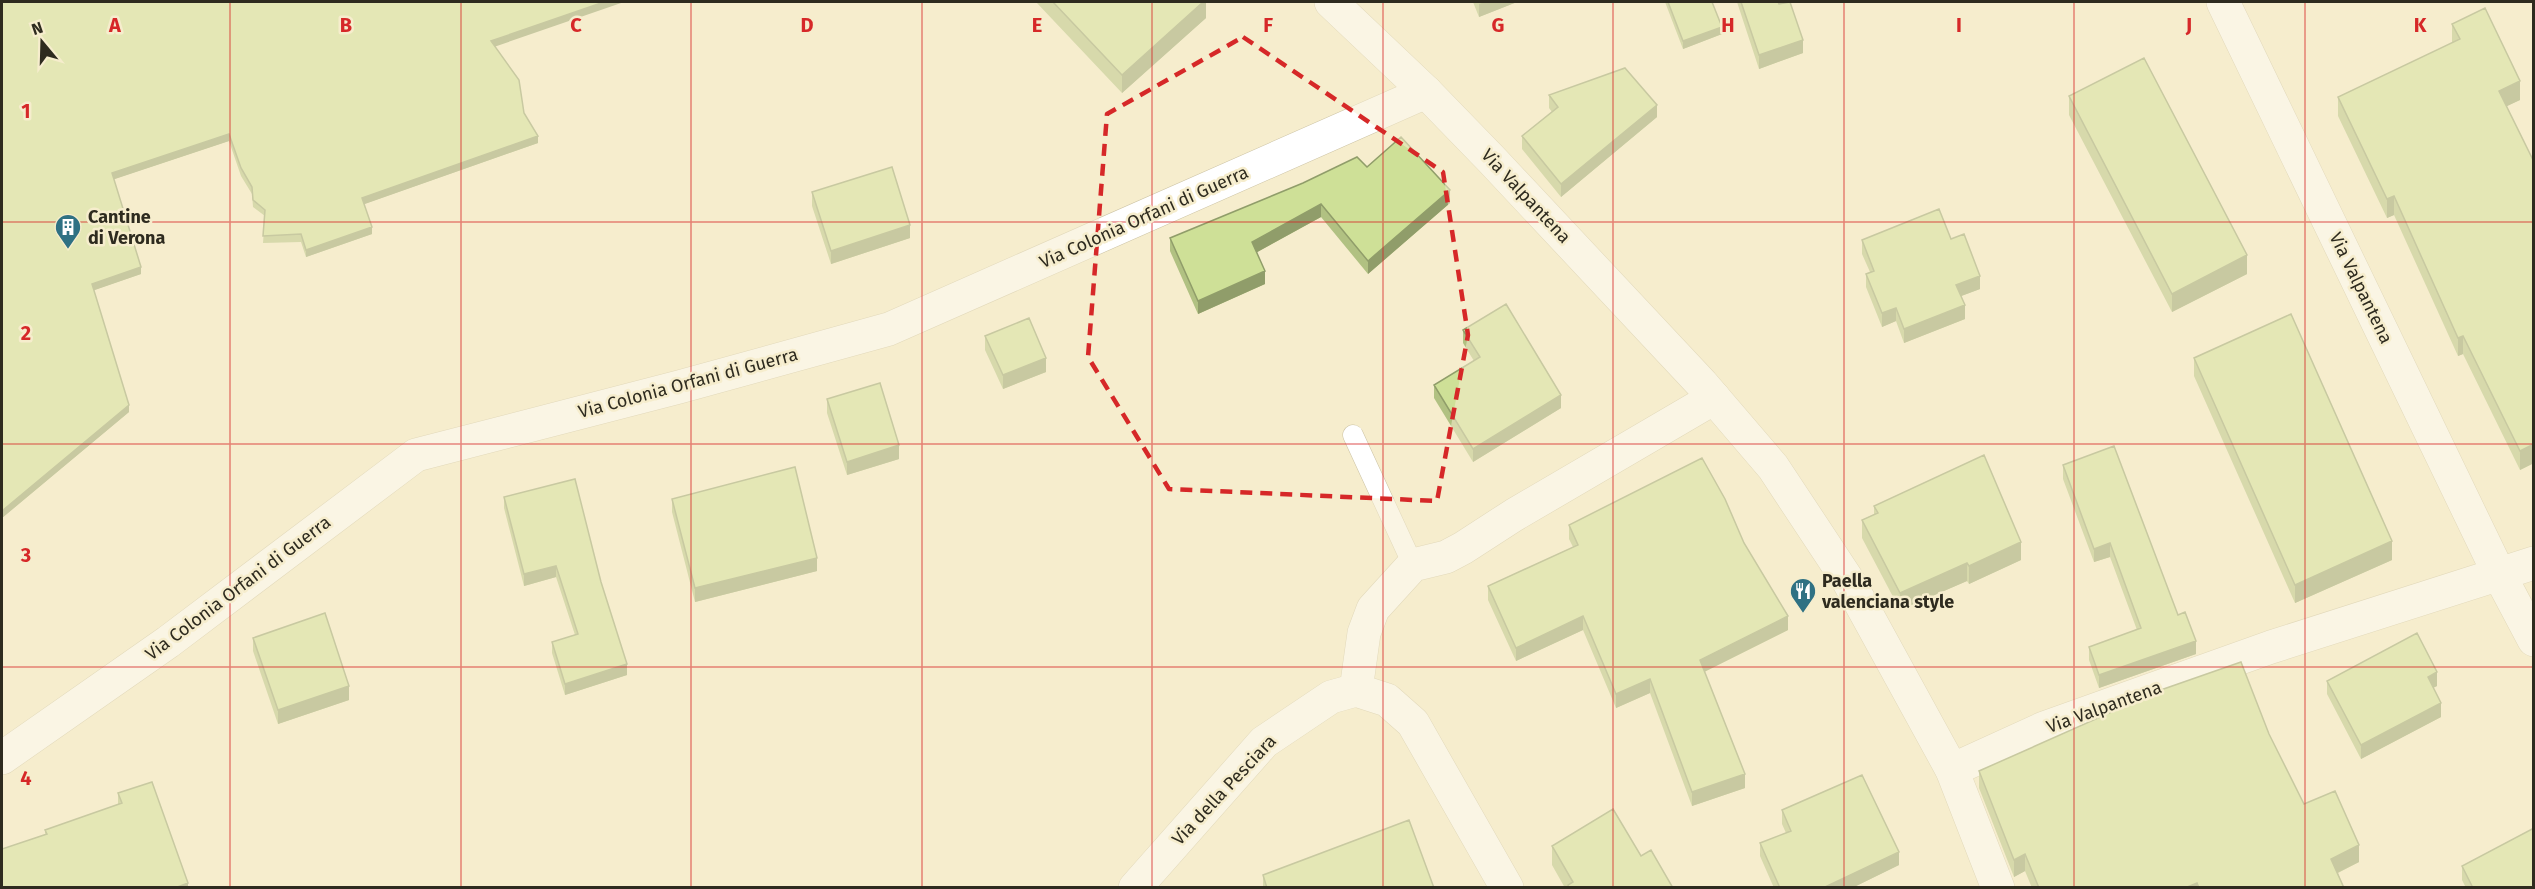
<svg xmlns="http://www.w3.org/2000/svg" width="2535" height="889" font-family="'Fira Sans',sans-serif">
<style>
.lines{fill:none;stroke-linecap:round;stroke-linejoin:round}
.service-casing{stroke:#cbc2a3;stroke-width:21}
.minor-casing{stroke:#cbc2a3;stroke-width:34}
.tertiary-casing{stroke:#cbc2a3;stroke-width:34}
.service{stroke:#fff;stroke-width:20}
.minor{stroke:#fff;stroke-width:33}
.tertiary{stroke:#fff;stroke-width:33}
.wall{fill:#b1c182}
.shaded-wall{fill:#909d6a}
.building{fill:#cee097;stroke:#909d6a;stroke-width:1.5}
.marked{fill:none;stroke:#d62828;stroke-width:4.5;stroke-dasharray:12 8;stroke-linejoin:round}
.grid{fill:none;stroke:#d62828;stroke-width:1.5;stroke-opacity:0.55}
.labels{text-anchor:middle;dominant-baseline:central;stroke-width:5;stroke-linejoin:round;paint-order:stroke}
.street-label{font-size:18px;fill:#2e2b1f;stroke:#f6edcd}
.poi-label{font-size:18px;font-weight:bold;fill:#2e2b1f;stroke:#f6edcd;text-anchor:start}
.grid-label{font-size:20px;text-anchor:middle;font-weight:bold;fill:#d62828;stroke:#f6edcd;stroke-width:5;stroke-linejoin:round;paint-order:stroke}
</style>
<rect width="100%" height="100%" fill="#f6edcd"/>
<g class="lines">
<g class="service-casing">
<path id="service" d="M1353,435L1413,565"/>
</g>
<g class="minor-casing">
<path id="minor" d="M2223,2L2499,574L2534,640
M1356,690L1364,633L1373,609L1413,565L1446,557L1463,548L1514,515L1714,398
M1356,690L1387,700L1413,723L1507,888
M2,758L168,642L416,455L679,387L889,329L1426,92
M1952,770L2044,728L2271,647L2534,563
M1135,888L1264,742L1331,697L1356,690"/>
</g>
<g class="tertiary-casing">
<path id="tertiary" d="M1331,2L1426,92L1492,160L1702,384L1773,467L1849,582L1952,770L1998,888"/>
</g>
<use href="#service" class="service"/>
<use href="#minor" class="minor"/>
<use href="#tertiary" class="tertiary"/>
</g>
<path class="wall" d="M2,2L495,47L524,113L538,143L364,204L372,234L306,257L301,242L263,243L265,216L253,207L252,194L241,176L229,141L114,179L141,274L94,290L129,412L2,518Z
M1036,2H1206V18L1122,93Z
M1473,2H1517L1479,17Z
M1665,2H1712L1722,34L1683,49Z
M1737,2H1778L1803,53L1759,69Z
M2452,24L2520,100L2506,106L2534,162V463L2520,470L2463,354L2458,356L2394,215L2387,218L2338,116V97L2452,43Z
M1549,95L1657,117L1561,197L1522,149V136L1552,112L1549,108Z
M2069,96L2247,274L2172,312L2069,115Z
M1367,167L1450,203L1368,274L1321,217L1257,252L1265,284L1198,314L1170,251V238Z
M812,192L910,238L831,264L812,206Z
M1951,239L1980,289L1961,296L1965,319L1904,343L1896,321L1882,327L1866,287V274L1870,272L1862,254V240Z
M1463,330L1561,408L1473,462L1434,398V385L1474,361L1463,343Z
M985,336L1046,372L1003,389L985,350Z
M2194,358L2392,560L2295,603L2194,376Z
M827,399L899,459L847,475L827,413Z
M2063,465L2178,615L2196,654L2099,688L2089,660V647L2137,630L2110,557L2094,562L2063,479Z
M504,497L601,582L627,675L565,695L552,653V642L575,635L556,577L524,586L504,508Z
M672,499L817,571L695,602L672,512Z
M1874,506L2021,560L1969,584L1967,581L1900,610L1862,538V520L1874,514Z
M1569,525L1744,543L1788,630L1704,672L1745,788L1692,806L1650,693L1616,708L1583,630L1516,661L1488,600V586L1573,547L1569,539Z
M253,638L349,700L278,724L253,651Z
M2327,681L2437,686L2433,688L2441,717L2361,759L2327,694Z
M2112,707L2269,734L2304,804L2359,862L2338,873L2344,888H2032L2025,871L2014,877L1979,788V771L2112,712Z
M118,793L188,888L45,834V830L118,805Z
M1782,810L1899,865L1852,888H1774L1760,856V843L1786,833L1782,824Z
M1552,846L1641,856L1673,888H1565L1552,865Z
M2462,866L2534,888H2466L2462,880Z
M1263,875L1434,888H1263Z"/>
<path class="shaded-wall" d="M604,2H624L491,48V41Z
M1203,2H1206V18L1122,93V75Z
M1485,2H1517L1479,17V4Z
M1722,27V34L1683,49V41Z
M1803,40V53L1759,69V55Z
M2520,81V100L2499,110V91Z
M1657,105V117L1561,197V184Z
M229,134V141L112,180V173Z
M538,136V143L362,205V198Z
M1450,190V203L1368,274V261Z
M2394,196V215L2387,218V199Z
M1321,204V217L1252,255V242Z
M910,225V238L831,264V251Z
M372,227V234L306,257V250Z
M2247,255V274L2172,312V294Z
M141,267V274L92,291V284Z
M1265,271V284L1198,314V301Z
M1980,276V289L1956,298V285Z
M1965,305V319L1904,343V329Z
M1896,308V321L1882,327V313Z
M2463,336V354L2458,356V338Z
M1046,358V372L1003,389V375Z
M1561,395V408L1473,462V449Z
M129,405V412L2,518V511Z
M2534,444V463L2520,470V451Z
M899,445V459L847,475V462Z
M2392,541V560L2295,603V585Z
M2021,542V560L1969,584V566Z
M2110,543V557L2094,562V549Z
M817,558V571L695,602V588Z
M1967,563V581L1900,610V593Z
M556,566V577L524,586V574Z
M1583,616V630L1516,661V648Z
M1788,616V630L1700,674V660Z
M2196,641V654L2099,688V675Z
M627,664V675L565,695V684Z
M2437,672V686L2428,690V677Z
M1650,679V693L1616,708V694Z
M349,686V700L278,724V710Z
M2441,703V717L2361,759V745Z
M1745,774V788L1692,806V792Z
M2359,845V862L2331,876V859Z
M1899,852V865L1852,888H1823Z
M2025,854V871L2014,877V860Z
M188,883V888H175Z
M2197,883V888H2185Z"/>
<path class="building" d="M2,2H604L491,41L519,80L524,113L538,136L362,198L372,227L306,250L301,234L263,236L265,210L253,200L252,187L241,168L229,134L112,173L141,267L92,284L129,405L2,511Z
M1053,2H1203L1122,75Z
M1668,2H1712L1722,27L1683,41Z
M1741,2H1778L1779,4L1790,2L1803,40L1759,55Z
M2485,8L2520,81L2499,91L2534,162V444L2520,451L2463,336L2458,338L2394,196L2387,199L2338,97L2460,39L2452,24Z
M2144,58L2247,255L2172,294L2069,96Z
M1625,68L1657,105L1561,184L1522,136L1558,107L1549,95Z
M1401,137L1450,190L1368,261L1321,204L1252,242L1265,271L1198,301L1170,238L1303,183L1357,157L1367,167Z
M892,167L910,225L831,251L812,192Z
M1939,209L1951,239L1964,234L1980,276L1956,285L1965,305L1904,329L1896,308L1882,313L1866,274L1874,271L1862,240Z
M1506,304L1561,395L1473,449L1434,385L1480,357L1463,330Z
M2291,314L2392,541L2295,585L2194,358Z
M1029,318L1046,358L1003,375L985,336Z
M880,383L899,445L847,462L827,399Z
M2114,446L2178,615L2185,612L2196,641L2099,675L2089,647L2141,628L2110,543L2094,549L2063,465Z
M1984,455L2021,542L1969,566L1967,563L1900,593L1862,520L1878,513L1874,506Z
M1702,458L1725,499L1744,543L1788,616L1700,660L1745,774L1692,792L1650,679L1616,694L1583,616L1516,648L1488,586L1578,545L1569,525Z
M795,467L817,558L695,588L672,499Z
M575,479L601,582L627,664L565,684L552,642L578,634L556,566L524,574L504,497Z
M325,613L349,686L278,710L253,638Z
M2417,633L2437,672L2428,677L2441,703L2361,745L2327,681Z
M2241,662L2269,734L2304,804L2335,791L2359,845L2331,859L2344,888H2199L2197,883L2185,888H2039L2025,854L2014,860L1979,771L2114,711L2112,707Z
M1862,775L1899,852L1823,888H1780L1760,843L1791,831L1782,810Z
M152,782L188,883L175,888H2V849L47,834L45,830L122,803L118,793Z
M1613,809L1641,856L1651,850L1673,888H1569L1568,885L1573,882L1552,846Z
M1409,820L1434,888H1267L1263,875Z
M2534,828V888H2473L2462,866Z"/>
<path d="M0 0H2535V889H0ZM1243,37L1443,172L1468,335L1437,501L1169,489L1088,357L1107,114Z" fill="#f6edcd" fill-opacity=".55" fill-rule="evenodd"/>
<path class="marked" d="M1243,37L1443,172L1468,335L1437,501L1169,489L1088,357L1107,114Z"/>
<path class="grid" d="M230,2V888M461,2V888M691,2V888M922,2V888M1152,2V888M1383,2V888M1613,2V888M1844,2V888M2074,2V888M2305,2V888M2,222H2534M2,444H2534M2,667H2534"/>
<defs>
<g id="building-pin" transform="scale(1.35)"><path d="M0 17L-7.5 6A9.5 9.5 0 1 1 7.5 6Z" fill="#2f7183" stroke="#f6edcd"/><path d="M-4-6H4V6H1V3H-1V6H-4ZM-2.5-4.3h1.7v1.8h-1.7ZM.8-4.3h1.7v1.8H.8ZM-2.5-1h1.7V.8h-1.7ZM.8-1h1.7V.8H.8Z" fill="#fff"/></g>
<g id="restaurant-pin" transform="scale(1.35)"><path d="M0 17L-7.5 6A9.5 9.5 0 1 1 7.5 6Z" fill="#2f7183" stroke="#f6edcd"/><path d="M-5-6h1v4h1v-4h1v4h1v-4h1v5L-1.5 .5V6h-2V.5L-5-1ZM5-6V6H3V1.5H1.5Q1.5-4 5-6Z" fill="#fff"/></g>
</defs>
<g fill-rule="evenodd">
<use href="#building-pin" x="68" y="227"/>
<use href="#restaurant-pin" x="1803" y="591"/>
</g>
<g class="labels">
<g class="street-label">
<text transform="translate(1526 196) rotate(47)">Via Valpantena</text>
<text transform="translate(1144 217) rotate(-24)">Via Colonia Orfani di Guerra</text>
<text transform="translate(2361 288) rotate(64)">Via Valpantena</text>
<text transform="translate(688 383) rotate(-15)">Via Colonia Orfani di Guerra</text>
<text transform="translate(238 588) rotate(-37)">Via Colonia Orfani di Guerra</text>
<text transform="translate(2104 707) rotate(-20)">Via Valpantena</text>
<text transform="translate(1224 790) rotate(-47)">Via della Pesciara</text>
</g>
<g class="poi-label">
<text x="88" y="217">Cantine<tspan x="88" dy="21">di Verona</tspan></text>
<text x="1822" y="581">Paella<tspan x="1822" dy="21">valenciana style</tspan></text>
</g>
</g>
<g class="grid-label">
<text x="115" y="32">A</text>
<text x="346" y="32">B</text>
<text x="576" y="32">C</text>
<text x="807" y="32">D</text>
<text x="1037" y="32">E</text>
<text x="1268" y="32">F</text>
<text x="1498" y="32">G</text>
<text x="1728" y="32">H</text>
<text x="1959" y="32">I</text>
<text x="2189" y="32">J</text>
<text x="2420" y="32">K</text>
<text x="26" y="118">1</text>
<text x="26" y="340">2</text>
<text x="26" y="562">3</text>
<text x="26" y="785">4</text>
</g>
<rect width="2535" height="889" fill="none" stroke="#2e2b1f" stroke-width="6"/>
<g transform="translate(42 42) rotate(341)" stroke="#f6edcd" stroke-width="4.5" paint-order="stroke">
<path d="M0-4.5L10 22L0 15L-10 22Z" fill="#2e2b1f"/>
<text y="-9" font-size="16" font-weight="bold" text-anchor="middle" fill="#2e2b1f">N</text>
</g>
</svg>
